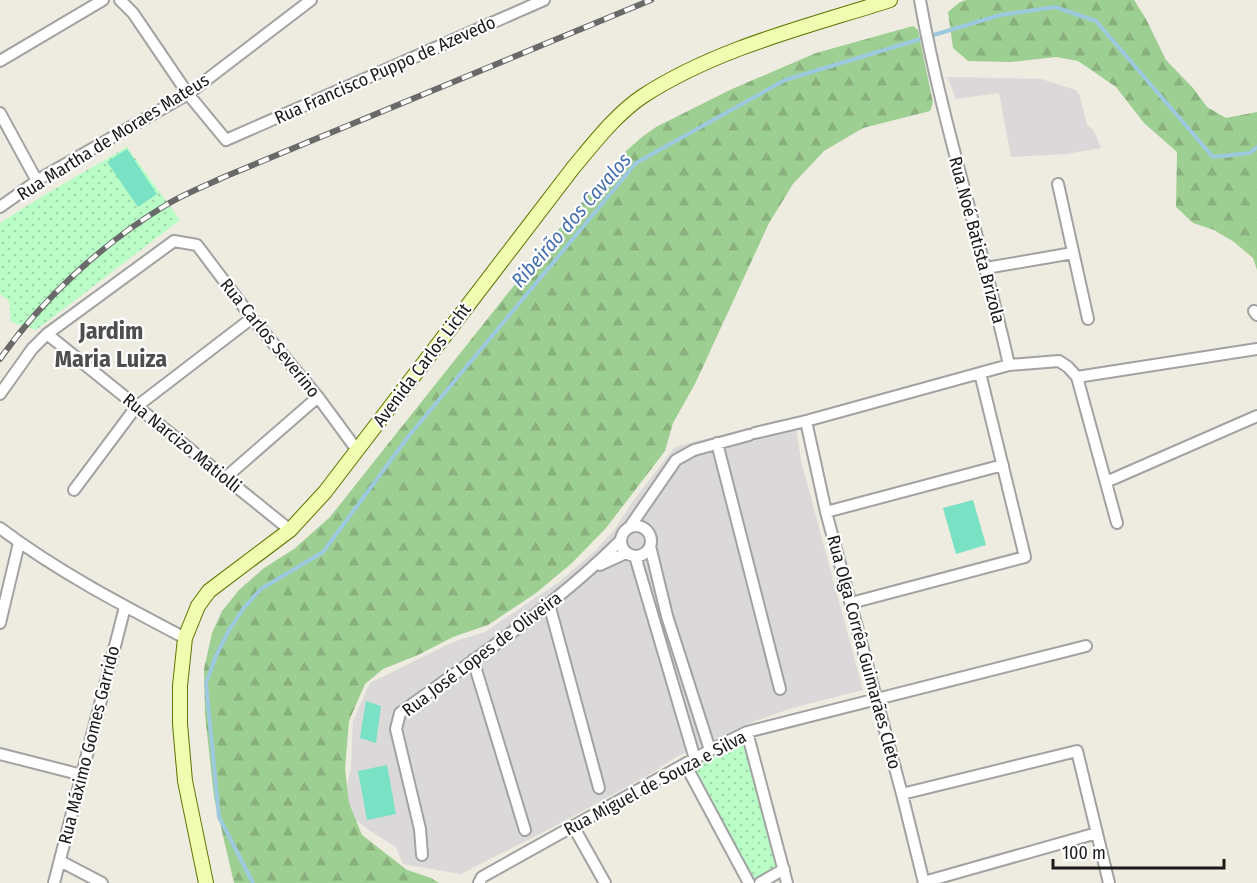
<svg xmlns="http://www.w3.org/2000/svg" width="1257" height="883" font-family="'Fira Sans Condensed',sans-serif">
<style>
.residential{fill:#dad8d8}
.forest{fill:url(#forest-firs)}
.park{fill:url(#park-dots)}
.pitch{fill:#79e2c4}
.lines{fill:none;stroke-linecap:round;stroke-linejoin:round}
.stream{stroke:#9dc9de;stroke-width:4}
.minor-casing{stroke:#a2a2a2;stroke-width:14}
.secondary-casing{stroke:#5c7500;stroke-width:16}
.minor{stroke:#fff;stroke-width:10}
.secondary{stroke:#f0fcaf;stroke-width:14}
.rail-casing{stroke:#696969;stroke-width:6}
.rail{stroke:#fff;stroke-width:4;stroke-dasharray:11;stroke-linecap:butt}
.labels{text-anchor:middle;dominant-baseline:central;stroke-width:4.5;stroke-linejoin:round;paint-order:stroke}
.street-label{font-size:18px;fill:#1b1b1b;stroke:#fff}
.water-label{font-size:20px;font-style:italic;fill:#446eaf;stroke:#fff}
.district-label{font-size:24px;font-weight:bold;fill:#4e4e4e;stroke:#fff}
</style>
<defs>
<pattern id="forest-firs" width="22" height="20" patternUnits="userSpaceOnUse" patternTransform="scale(1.5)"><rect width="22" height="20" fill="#9ecf92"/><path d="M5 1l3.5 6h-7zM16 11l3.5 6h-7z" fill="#88b17d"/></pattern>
<pattern id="park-dots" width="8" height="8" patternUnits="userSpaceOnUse" patternTransform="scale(1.5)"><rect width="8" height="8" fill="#b9fcc5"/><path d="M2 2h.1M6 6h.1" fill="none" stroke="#9ed7a9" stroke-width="1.8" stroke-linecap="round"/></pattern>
</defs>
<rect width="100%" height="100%" fill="#eeebe0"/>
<path class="residential" d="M947,77L1041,79L1076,90L1080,96L1087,125L1094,131L1101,148L1066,154L1011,157L999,93L956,99Z
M795,419L801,461L863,690L792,708L747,724L676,757L650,774L557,825L461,874L403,864L396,847L369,830L342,810L351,768L353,721L370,683L453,642L485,632L559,582L596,550L615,529L633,501L675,447L778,420Z"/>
<path class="forest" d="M966,0H1134L1146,19L1166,60L1193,88L1207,107L1226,118L1257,112V270L1253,258L1234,242L1214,230L1193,223L1176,207L1177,152L1144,123L1116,87L1078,61L1056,57L1011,62L968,61L953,48L948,12L960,2Z
M913,26L918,30L933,103L930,111L863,128L824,151L793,184L769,223L695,384L673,423L665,451L606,528L572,563L536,593L488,625L453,637L418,655L383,669L365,684L349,721L345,769L349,803L362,835L407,870L431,878L439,883H234L214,797L205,715L204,669L212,633L222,611L239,590L264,568L294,549L330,517L554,235L625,152L642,137L656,127L732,89L816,53Z"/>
<path class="park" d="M127,147L180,220L36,330L11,322L9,301L0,294V223L46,194Z
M747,732L784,869L760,883H749L685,764Z"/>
<path class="pitch" d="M127,149L157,194L138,207L107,162Z
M973,500L986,545L956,554L943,508Z
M366,701L381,706L376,743L360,738Z
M387,765L396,814L367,820L358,771Z"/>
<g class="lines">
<path class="stream" d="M253,883L219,817L206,683L216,656L229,630L243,609L261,589L323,552L408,437L636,163L785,80L1000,15L1055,7L1096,21L1213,157L1250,153L1257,147"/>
<g class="minor-casing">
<path id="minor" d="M120,0L133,13L188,94L226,140L544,0
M0,61L103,0
M0,113L37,181
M1058,184L1088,319
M0,207L41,178L188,94L311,0
M986,268L1073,253
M1254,311L1257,315
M47,334L290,530
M1009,365L1059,361L1068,367L1077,377L1117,523
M1077,377L1257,349
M0,394L32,349L47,334L174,241L197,245L252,318L318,397L357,450
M806,421L826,512L902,794L924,883
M755,433L806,421L1009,365C982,243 942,124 920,0
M717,443L780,689
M225,478L318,397
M1106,482L1257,416
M74,490L136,407L252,318
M826,512L1003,465
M621 541a15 15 0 1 1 30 0a15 15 0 1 1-30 0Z
M0,528C57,571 122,605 185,638
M629,528L676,460L694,450L749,435
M650,546L667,616L710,750
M635,556L695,759
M600,565L626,553
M851,603L1025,557L980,373
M549,604L599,788
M0,623L19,543
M473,660L525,830
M747,732L787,883
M0,754L82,775
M685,764L749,883
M902,794L1077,751L1109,883
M573,826L605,883
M422,855L420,829L396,729L400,713C476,658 555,606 621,540
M60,861L102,883
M924,882L1097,833
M54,883L125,607
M479,883L482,877L710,750L747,732L1086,646
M760,883L784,869"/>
</g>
<g class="secondary-casing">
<path id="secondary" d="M206,883L185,781L180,724V686L185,638L198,606L209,591L290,530L325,492L573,168C594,143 616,114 643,96C717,48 806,27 890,0"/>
</g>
<use href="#minor" class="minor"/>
<use href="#secondary" class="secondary"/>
<g class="rail-casing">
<path id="rail" d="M0,359C42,299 103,243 166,205C184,194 205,186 224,177L651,0"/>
</g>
<use href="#rail" class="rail"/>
</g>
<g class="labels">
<g class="street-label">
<text transform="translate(385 70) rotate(-24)">Rua Francisco Puppo de Azevedo</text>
<text transform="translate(113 137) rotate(-32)">Rua Martha de Moraes Mateus</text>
<text transform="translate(977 240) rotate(75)">Rua Noé Batista Brizola</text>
<text transform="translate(270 338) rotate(51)">Rua Carlos Severino</text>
<text transform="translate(422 365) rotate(-53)">Avenida Carlos Licht</text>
<text transform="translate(182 443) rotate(39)">Rua Narcizo Matiolli</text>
<text transform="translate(864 652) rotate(75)">Rua Olga Corrêa Guimarães Cleto</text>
<text transform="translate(482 654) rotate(-37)">Rua José Lopes de Oliveira</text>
<text transform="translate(89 745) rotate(-76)">Rua Máximo Gomes Garrido</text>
<text transform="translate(655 783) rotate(-28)">Rua Miguel de Souza e Silva</text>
</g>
<g class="water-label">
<text transform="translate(571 220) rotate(-49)">Ribeirão dos Cavalos</text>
</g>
<g class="district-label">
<text x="111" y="331">Jardim<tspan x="111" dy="28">Maria Luiza</tspan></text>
</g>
</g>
<path d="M1053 859v9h171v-9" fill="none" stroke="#1b1b1b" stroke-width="3"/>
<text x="1062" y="859" font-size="18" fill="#1b1b1b" stroke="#ffffff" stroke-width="4.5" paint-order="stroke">100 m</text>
</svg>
